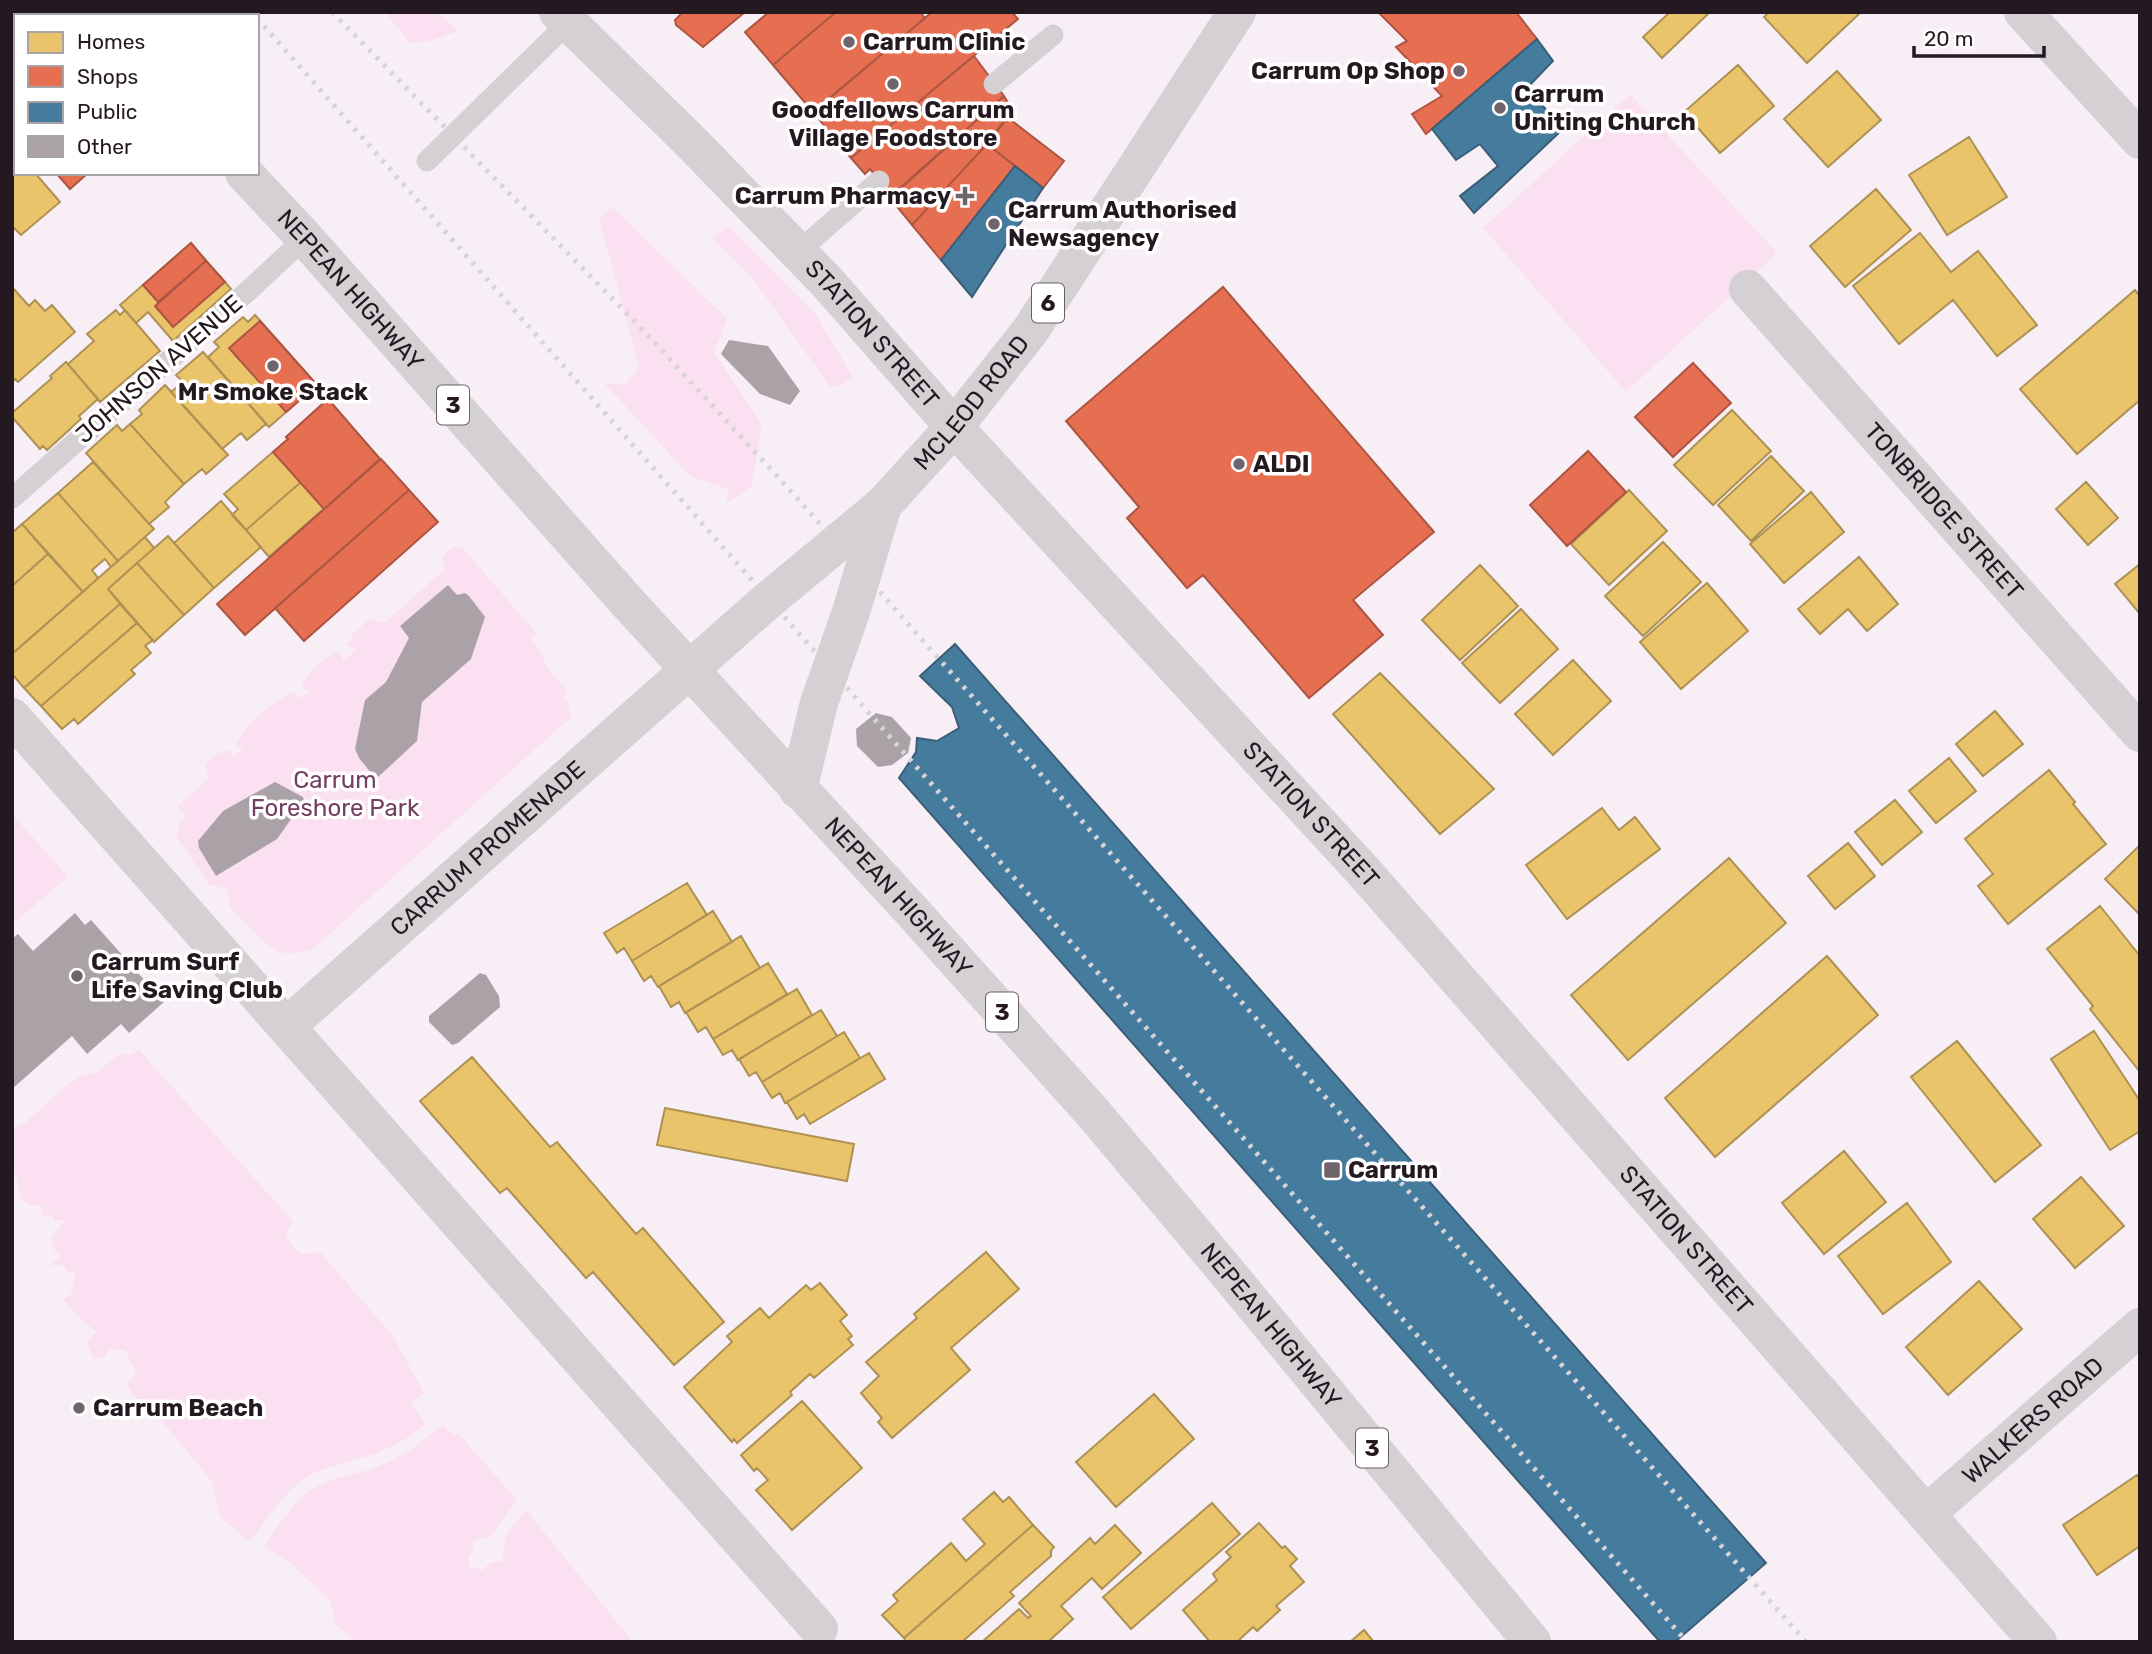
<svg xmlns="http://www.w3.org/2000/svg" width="2152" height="1654" font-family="Rubik,sans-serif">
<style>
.green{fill:#fbe0f1}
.homes{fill:#e9c46a;stroke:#ae9154;stroke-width:2}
.shops{fill:#e76f51;stroke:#ad5543;stroke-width:2}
.public{fill:#457b9d;stroke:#3b5e78;stroke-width:2}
.building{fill:#aba2a8}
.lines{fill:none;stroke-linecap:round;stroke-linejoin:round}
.service{stroke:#d5d0d4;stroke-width:21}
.minor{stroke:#d5d0d4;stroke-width:38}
.tertiary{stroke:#d5d0d4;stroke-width:38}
.primary{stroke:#d5d0d4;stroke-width:38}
.trunk{stroke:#d5d0d4;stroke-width:38}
.rail{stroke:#d8d4d6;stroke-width:5;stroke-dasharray:3.5 7;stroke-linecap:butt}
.poi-dot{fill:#6f646b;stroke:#fff;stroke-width:2.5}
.labels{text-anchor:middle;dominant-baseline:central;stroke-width:7;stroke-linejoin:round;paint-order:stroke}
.shield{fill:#fff;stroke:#665e64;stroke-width:2}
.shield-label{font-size:23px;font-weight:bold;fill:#251921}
.poi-label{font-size:24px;font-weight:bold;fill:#251921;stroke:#fff;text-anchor:start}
.street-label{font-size:24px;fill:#251921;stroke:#fff}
.park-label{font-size:24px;fill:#733e62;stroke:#fff}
</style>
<rect width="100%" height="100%" fill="#f8eef5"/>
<path class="green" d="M385,12H438L458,31L430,41L410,43Z
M1630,94L1777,253L1626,392L1483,228Z
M613,207L727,319L714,352L762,424L751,487L727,503L728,489L690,476L604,383L626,384L639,367L599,218Z
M729,226L816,315L853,377L841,385L830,387L751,276L711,238Z
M453,547L463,548L537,634L531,639L543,654L544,663L567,691L564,700L568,701L571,717L313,949C304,951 294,954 285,953C266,950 243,919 229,906L228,889L209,885L176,836L179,825L186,816L177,807L208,779L205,764L216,754L230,750L233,757L243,749L236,745C247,722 271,702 294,691L298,699L309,691L301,686C310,671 323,657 339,651L344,661L356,649L347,645L353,634L369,619L384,623L445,569L442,557Z
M12,814L68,877L12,924Z
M139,1050L293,1221L285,1236L300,1254L320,1252L393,1336L424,1393L411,1403L426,1424C405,1442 381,1453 354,1460C338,1465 322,1468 307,1477C284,1491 267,1520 250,1542L220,1517L212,1482L162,1421L147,1414L146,1401L135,1398L126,1384L136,1373L125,1350H108L105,1357L93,1359L87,1342L97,1331L84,1323L63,1299L71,1295L75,1272L67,1271L63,1264L59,1266L51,1265L61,1256L55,1251L51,1239L65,1219L53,1221V1215L46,1216L41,1214L42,1209L37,1205H30L21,1199L17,1182L18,1176L12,1174V1128L25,1123L61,1090L80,1076L96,1073L119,1054L131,1055Z
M443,1425L454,1436L458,1433L517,1500L491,1536L473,1541V1550L468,1559L470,1567L482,1570L492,1562H502C505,1538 507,1527 527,1511L633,1642H356L335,1624L331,1602L292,1564L264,1546C277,1528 290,1506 308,1492C328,1477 352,1476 374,1468C401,1458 422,1442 443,1425Z"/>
<path class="homes" d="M1670,12H1710L1662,58L1643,37Z
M1769,12H1859L1860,13L1807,63L1764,17Z
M1738,65L1774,106L1720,153L1684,112Z
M1837,71L1881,120L1828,167L1784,119Z
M1969,137L2007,197L1947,235L1909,175Z
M16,154V173H35L60,202L21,235L12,226V157Z
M1876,189L1911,230L1845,287L1810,246Z
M1920,233L1951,272L1978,251L2037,325L1997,356L1953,300L1899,344L1853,286Z
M191,243L231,289L173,341L148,312L136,323L120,305Z
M12,287L29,306L35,300L45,311L52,305L75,332L18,382L15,379L12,382Z
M2135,290L2140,296V400L2077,454L2020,389Z
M116,310L120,315L125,310L160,351L100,402L68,364L94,341L87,334Z
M255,315L317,385L269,427L208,357L219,347L214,342L243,317L248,322Z
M203,352L266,424L247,440L241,433L222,449L171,392L183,382L176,375Z
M66,362L98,399L79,416L81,419L47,450L43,446L40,449L12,417V413L52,378L50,376Z
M165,385L228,455L206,474L202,469L184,484L130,424L142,414L139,410Z
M328,399L357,433L246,530L232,515L238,509L224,494L288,439L286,437Z
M1732,410L1771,451L1713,505L1674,465Z
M130,424L184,484L165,502L169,507L149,524L86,453L117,425L122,431Z
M357,433L380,459L269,557L246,530Z
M1771,456L1804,491L1751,541L1718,505Z
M93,462L154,529L118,561L58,493Z
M2086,482L2118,518L2088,545L2056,509Z
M1629,490L1667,531L1609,585L1571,544Z
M1811,492L1844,532L1784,583L1750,544Z
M58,493L118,561L111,567L105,559L92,570L98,578L83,592L22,524Z
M221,501L261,547L214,588L174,543Z
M22,524L48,554L12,586V533Z
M168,536L214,588L184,615L137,563Z
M145,537L154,548L108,589L120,604L24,688L12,674V654Z
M1663,542L1701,582L1643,636L1605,596Z
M48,554L83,592L12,654V586Z
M1859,557L1898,604L1867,631L1848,609L1820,634L1798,609Z
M137,563L184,615L154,642L108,589Z
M2140,564V614L2115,584Z
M1480,565L1518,606L1460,660L1422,620Z
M1707,583L1748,631L1681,689L1640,642Z
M120,604L137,623L41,706L24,688Z
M1521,609L1558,649L1500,703L1462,663Z
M137,623L153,640L145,646L151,653L131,670L135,674L78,724L74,719L62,729L41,706Z
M1573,660L1611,701L1553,755L1515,714Z
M1380,673L1494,789L1440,834L1333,714Z
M1995,711L2023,744L1983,776L1956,744Z
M1949,758L1976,791L1936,823L1909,791Z
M2049,770L2075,802L2073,804L2106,844L2008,924L1978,886L1993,874L1965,839Z
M1895,800L1922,832L1882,865L1855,832Z
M1602,808L1619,830L1635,817L1660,849L1567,919L1526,865Z
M1848,843L1875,876L1835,909L1808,876Z
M2140,845V915L2105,879Z
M1729,858L1786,923L1628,1060L1571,995Z
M687,883L707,915L632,961L624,948L617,953L604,933Z
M2100,906L2140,956V1072L2090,1009L2093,1006L2047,949Z
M713,911L732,942L658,987L651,976L644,981L632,961Z
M741,936L760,968L685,1013L679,1002L671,1007L659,986Z
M1827,956L1878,1015L1715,1157L1665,1098Z
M768,963L787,994L713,1039L706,1027L698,1032L686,1012Z
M797,989L812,1015L738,1060L732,1050L723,1055L713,1039Z
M821,1010L837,1036L762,1082L756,1072L749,1076L739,1059Z
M2094,1031L2140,1101V1131L2110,1150L2051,1059Z
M844,1032L860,1058L785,1103L780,1093L772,1098L762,1082Z
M1957,1041L2041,1145L1995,1182L1911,1077Z
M869,1053L885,1079L810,1124L804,1114L797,1119L787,1102Z
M472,1057L550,1147L557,1142L636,1234L643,1228L724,1322L674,1365L593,1272L586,1278L507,1188L500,1193L420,1101Z
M665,1108L854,1144L847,1181L657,1145Z
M1844,1151L1886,1202L1824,1254L1782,1203Z
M2081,1177L2124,1226L2075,1268L2033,1219Z
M1907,1203L1951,1262L1883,1314L1838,1256Z
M986,1252L1019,1289L951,1348L970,1370L892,1438L878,1422L882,1418L861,1393L879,1376L866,1362L917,1318L914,1314Z
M1979,1281L2022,1329L1948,1395L1906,1347Z
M820,1283L847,1315L840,1321L852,1336L848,1339L853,1345L814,1378L810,1374L790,1392L792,1395L737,1443L734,1439L732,1442L684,1387L732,1342L727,1336L760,1308L769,1318L806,1285L811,1290Z
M1154,1394L1194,1439L1116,1507L1076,1462Z
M802,1401L862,1468L792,1530L756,1490L768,1480L757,1468L754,1471L741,1455Z
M2137,1475L2140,1479V1546L2097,1575L2063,1525Z
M994,1492L1003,1502L1009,1497L1033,1525L904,1638L882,1615L898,1601L893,1595L951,1543L966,1561L985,1544L963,1519Z
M1212,1503L1240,1534L1131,1629L1103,1597Z
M1259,1523L1282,1548L1285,1546L1297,1559L1290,1566L1304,1582L1276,1606L1280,1610L1257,1631L1253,1627L1237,1642H1210L1183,1610L1217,1580L1213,1574L1231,1557L1226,1552Z
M1033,1525L1054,1547L1051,1551V1556L1010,1592L1014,1596L962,1642H906L904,1638Z
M1115,1525L1141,1553L1102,1589L1092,1578L1061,1606L1073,1619L1048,1642H982L1019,1609L1028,1618L1031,1616L1019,1603L1090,1538L1095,1544Z
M1364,1630L1374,1642H1350Z"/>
<path class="shops" d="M683,12H745L703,47L676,25L675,20Z
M769,12H836L773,65L745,32Z
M836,12H920L925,18L813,112L773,65Z
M932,12H1012L1018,19L851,158L813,112Z
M1378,12H1516L1537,39L1426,134L1412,114L1442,96L1396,47L1407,41Z
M12,43L16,47V87L12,90Z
M974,56L1004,96L892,195L870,169L865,174L851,158Z
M1004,96L1013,111L987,144L912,225L890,198Z
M1007,117L1064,161L1043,188L987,144Z
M987,144L1015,166L941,260L912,225Z
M56,173H88L70,189Z
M191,243L206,261L158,302L143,285Z
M206,261L225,282L173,327L155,306Z
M1223,287L1434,532L1353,600L1383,635L1309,698L1203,575L1187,588L1127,518L1139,507L1066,421Z
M260,321L317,385L286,412L229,348Z
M1693,363L1731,403L1673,457L1635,417Z
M328,399L380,459L324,509L273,452L288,439L286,437Z
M1588,451L1626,492L1567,546L1530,505Z
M381,459L409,490L245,635L217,604Z
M409,490L438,522L304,641L275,608Z"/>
<path class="public" d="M1537,39L1553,61L1527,88L1563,129L1474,213L1460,196L1498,166L1480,144L1456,160L1432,129Z
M1015,166L1043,188L972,297L941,260Z
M955,644L1766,1563L1675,1642H1660L899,778L916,752L917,738L937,741L959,728L952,707L920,676Z"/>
<path class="building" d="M729,340L768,346L800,391L790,405L760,394L721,354Z
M448,585L457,595L465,593L469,596L485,617L471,659L422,702L417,741L376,779L359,758L355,749L365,700L386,682L409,638L400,626Z
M876,713L892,717L911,738L908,753L892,765L878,767L857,746L856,729Z
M275,782L303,797L304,801L277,839L216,876L199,848L198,841L223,811Z
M75,913L85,925L91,920L164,1002L129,1033L121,1024L87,1054L72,1036L12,1089V939L18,934L33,951Z
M480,973L486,975L499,996L500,1007L458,1043L452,1045L429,1022V1016Z"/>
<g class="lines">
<path class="service" d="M994,84L1053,35
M427,161L569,22
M798,252L879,181
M12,498L248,291L305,238"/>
<g class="minor">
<path d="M2023,12L2140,140"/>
<path id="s1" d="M1748,289L2140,733"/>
<path d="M12,717L819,1629"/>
<path id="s2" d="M287,1026L689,670"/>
<path id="s3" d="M1926,1514L2140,1327"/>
</g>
<path class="tertiary" id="s4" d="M558,12L691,142L827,282L954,427L1364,872L2038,1642"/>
<g class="primary">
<path id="s5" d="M689,670L766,602L883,505L954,427L1030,331L1237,12"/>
<path d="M798,790L819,703L851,612L883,505"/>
</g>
<g class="trunk">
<path d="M92,12L95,16"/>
<path id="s6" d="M244,173L305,238L629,604L910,909L1094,1114L1221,1265L1532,1642"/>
</g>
<path class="rail" d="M332,12L644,331L797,498L1806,1642
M257,18L1687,1642"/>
</g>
<g class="poi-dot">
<circle cx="849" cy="42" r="7"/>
<circle cx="1459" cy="71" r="7"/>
<circle cx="893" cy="84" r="7"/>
<circle cx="1500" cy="108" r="7"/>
<path d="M961.5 185.5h7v7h7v7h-7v7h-7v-7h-7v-7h7z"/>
<circle cx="994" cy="224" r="7"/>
<circle cx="273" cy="366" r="7"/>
<circle cx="1239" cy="464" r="7"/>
<circle cx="77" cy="976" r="7"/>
<rect x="1323" y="1161" width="18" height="18" rx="3.5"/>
<circle cx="79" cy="1408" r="7"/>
</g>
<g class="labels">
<g class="shield">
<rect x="1032" y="283.5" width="32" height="39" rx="5"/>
<rect x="437" y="385.5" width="32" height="39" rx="5"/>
<rect x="986" y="992.5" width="32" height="39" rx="5"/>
<rect x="1356" y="1428.5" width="32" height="39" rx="5"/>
</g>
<g class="shield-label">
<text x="1048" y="303">6</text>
<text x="453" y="405">3</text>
<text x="1002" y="1012">3</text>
<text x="1372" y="1448">3</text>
</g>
<g class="poi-label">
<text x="863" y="42">Carrum Clinic</text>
<text x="1445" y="71" text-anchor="end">Carrum Op Shop</text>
<text x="1514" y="94">Carrum<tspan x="1514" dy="28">Uniting Church</tspan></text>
<text x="893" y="110" text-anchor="middle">Goodfellows Carrum<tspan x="893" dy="28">Village Foodstore</tspan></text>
<text x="951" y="196" text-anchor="end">Carrum Pharmacy</text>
<text x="1008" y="210">Carrum Authorised<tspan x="1008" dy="28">Newsagency</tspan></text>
<text x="273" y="392" text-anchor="middle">Mr Smoke Stack</text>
<text x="1253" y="464">ALDI</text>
<text x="91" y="962">Carrum Surf<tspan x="91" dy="28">Life Saving Club</tspan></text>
<text x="1348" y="1170">Carrum</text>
<text x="93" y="1408">Carrum Beach</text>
</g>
<g class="street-label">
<text stroke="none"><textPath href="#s6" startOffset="158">NEPEAN HIGHWAY</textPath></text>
<text stroke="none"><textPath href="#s4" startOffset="450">STATION STREET</textPath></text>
<text transform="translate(159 369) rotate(-41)">JOHNSON AVENUE</text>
<text stroke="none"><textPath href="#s5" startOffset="390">MCLEOD ROAD</textPath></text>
<text stroke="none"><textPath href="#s1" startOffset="296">TONBRIDGE STREET</textPath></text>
<text stroke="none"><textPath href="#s4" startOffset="1101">STATION STREET</textPath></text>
<text stroke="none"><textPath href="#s2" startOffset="268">CARRUM PROMENADE</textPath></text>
<text stroke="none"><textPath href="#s6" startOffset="976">NEPEAN HIGHWAY</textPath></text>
<text stroke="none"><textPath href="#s4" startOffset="1668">STATION STREET</textPath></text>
<text stroke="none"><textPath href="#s6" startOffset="1544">NEPEAN HIGHWAY</textPath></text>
<text stroke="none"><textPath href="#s3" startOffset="142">WALKERS ROAD</textPath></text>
</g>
<g class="park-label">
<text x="335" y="780">Carrum<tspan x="335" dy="28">Foreshore Park</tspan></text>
</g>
</g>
<rect width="2152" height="1654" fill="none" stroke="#251921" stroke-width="28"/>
<rect x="14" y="14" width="245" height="161" fill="#ffffff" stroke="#a8a3a6" stroke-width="2"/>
<rect x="28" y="32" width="35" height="21" fill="#e9c46a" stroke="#a8a3a6" stroke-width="2"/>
<text x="77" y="49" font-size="21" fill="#251921">Homes</text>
<rect x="28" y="66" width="35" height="21" fill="#e76f51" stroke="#a8a3a6" stroke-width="2"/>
<text x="77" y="84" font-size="21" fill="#251921">Shops</text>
<rect x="28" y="102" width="35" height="21" fill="#457b9d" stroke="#a8a3a6" stroke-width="2"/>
<text x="77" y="119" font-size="21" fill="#251921">Public</text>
<rect x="28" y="136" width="35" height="21" fill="#aba2a8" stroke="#a8a3a6" stroke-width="2"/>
<text x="77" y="154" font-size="21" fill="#251921">Other</text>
<path d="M1914 46v10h130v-10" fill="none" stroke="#251921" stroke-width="3.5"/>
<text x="1924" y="46" font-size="21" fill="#251921" stroke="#ffffff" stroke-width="5" paint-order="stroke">20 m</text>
</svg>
